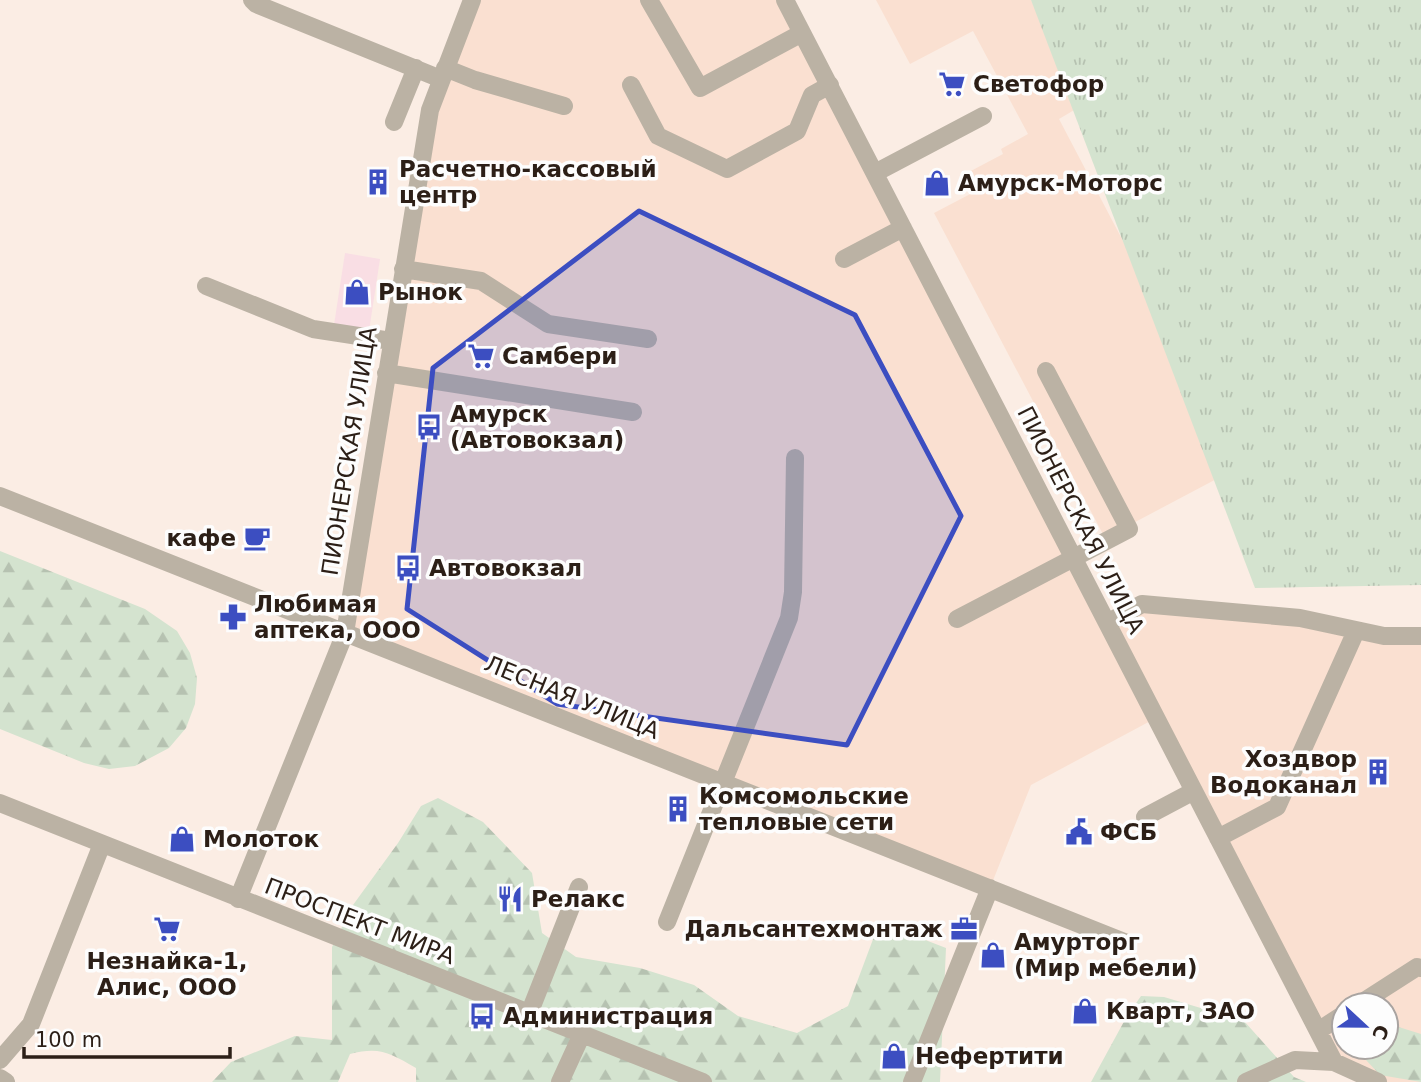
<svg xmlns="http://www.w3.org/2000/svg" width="1421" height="1082" font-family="'DejaVu Sans',sans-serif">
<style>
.commercial{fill:#f9dee4}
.built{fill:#fae0d1;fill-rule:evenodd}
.grass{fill:url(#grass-tufts)}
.forest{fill:url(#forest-firs)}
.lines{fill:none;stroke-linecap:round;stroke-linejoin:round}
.minor{stroke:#bbb2a4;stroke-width:18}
.marked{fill:#3c4ec1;fill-opacity:0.2;stroke:#3c4ec1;stroke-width:5;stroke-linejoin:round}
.labels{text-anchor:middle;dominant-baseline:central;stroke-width:7;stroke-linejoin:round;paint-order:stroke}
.poi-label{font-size:23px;font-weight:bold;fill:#2c1f17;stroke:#fdfdfd;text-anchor:start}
.street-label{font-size:23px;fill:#2c1f17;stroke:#fdfdfd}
</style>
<defs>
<pattern id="grass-tufts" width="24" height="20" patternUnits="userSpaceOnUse" patternTransform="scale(1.75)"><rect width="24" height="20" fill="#d4e3cf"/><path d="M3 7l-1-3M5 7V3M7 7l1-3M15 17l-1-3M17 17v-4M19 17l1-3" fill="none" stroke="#b6c2b1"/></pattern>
<pattern id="forest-firs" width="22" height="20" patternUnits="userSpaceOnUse" patternTransform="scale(1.75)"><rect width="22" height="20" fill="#d4e3cf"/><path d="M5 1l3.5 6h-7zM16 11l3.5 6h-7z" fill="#b6c2b1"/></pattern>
</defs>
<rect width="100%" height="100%" fill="#fbede4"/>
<path class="commercial" d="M345,253L380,259L369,331L334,325Z"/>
<path class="built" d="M472,0H785L1107,622L1142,604L1421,636V1082H1378L1334,1062L1156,718L1031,785L990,888L345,633L424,139ZM1344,1005H1386V1047H1344Z
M876,0H1031L1086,103L1059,119L1241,466L1105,538L934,213L976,191L967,173L1003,154L1001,149L1028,134L973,31L910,64Z"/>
<path class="grass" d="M1031,0H1421V585L1255,588Z"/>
<path class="forest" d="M0,551L145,609L177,631L190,653L197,678L195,704L186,728L169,748L135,766L109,769L84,763L0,729Z
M438,798L483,822L532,873L542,933L576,957L640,968L694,985L738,1016L797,1033L848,1006L875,934L915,936L946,948L940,1082H416V1068C390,1053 380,1046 350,1054L338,1082H212L231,1062L295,1036L332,1040V947L353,905L398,843L421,806Z
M1141,996L1164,997L1244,1021L1294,1077L1306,1082H1091L1127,1016Z
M1386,1023L1421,1034V1082L1380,1075L1366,1060L1362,1047H1386Z"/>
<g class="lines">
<path class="minor" d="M252,0L256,4L441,79
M649,0L700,88L802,33
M785,0L1334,1062
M445,68L475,80L564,106
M631,85L658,136L727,169L797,131L812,95L830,85
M394,122L416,68
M875,173L983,116
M844,259L903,228
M403,269L481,281L548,324L648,339
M206,286L313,329L391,341
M386,373L633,412
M0,496L1127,943
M957,619L1129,529L1046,371
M1107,623L1142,604L1300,618L1384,636H1421
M0,803L703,1082
M1145,817L1194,791
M1218,838L1277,807L1356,631
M238,899L345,633L430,110L472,0
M667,922L789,618L793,592L795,458
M1358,1005L1417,967L1421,968
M529,1014L579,887
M1318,1031L1344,1014
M0,1060L31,1024L102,844
M0,1078L6,1082
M560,1082L582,1034
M912,1082L990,888
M1246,1082L1295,1060L1334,1062L1378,1082"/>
</g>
<path class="marked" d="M639,211L855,315L961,516L847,745L557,704L407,609L433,368Z"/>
<defs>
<g id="supermarket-bare" transform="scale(2.1)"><path d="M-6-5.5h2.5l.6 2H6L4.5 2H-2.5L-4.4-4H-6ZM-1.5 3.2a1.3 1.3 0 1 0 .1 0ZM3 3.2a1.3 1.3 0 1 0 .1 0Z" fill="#3c4ec1" stroke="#fdfdfd" stroke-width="2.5" paint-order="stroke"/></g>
<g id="building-bare" transform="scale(2.1)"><path d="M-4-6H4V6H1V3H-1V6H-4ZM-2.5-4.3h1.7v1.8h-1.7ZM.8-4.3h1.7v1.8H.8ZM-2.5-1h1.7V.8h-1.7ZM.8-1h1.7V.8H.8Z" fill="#3c4ec1" stroke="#fdfdfd" stroke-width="2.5" paint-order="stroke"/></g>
<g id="shop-bare" transform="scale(2.1)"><path d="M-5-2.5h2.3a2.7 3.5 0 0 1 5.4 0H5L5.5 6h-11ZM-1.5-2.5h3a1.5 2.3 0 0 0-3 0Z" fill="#3c4ec1" stroke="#fdfdfd" stroke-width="2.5" paint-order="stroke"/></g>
<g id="bus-bare" transform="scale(2.1)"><path d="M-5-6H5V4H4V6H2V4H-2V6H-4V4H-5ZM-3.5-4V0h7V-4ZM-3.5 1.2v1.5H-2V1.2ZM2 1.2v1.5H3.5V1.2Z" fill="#3c4ec1" stroke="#fdfdfd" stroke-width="2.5" paint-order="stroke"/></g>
<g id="cafe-bare" transform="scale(2.1)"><path d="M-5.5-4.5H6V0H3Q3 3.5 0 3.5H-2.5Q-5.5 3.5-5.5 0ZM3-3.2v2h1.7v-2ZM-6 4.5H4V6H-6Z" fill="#3c4ec1" stroke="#fdfdfd" stroke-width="2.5" paint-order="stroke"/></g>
<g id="pharmacy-bare" transform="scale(2.1)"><path d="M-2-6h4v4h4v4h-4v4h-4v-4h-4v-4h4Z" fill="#3c4ec1" stroke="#fdfdfd" stroke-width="2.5" paint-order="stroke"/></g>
<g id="civic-bare" transform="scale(2.1)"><path d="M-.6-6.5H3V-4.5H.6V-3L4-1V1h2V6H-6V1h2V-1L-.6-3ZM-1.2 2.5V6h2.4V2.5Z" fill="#3c4ec1" stroke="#fdfdfd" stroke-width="2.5" paint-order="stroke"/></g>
<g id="restaurant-bare" transform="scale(2.1)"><path d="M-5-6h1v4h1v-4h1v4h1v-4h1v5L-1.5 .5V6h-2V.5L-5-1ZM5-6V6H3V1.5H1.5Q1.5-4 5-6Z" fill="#3c4ec1" stroke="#fdfdfd" stroke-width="2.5" paint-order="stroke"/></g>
<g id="office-bare" transform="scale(2.1)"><path d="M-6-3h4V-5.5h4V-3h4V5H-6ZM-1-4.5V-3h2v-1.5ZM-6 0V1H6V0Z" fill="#3c4ec1" stroke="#fdfdfd" stroke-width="2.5" paint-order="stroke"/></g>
</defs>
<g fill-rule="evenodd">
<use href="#supermarket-bare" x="952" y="84"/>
<use href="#building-bare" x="378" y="182"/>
<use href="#shop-bare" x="937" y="183"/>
<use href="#shop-bare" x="357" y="292"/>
<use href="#supermarket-bare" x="481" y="356"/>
<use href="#bus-bare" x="429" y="427"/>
<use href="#cafe-bare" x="257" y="538"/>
<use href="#bus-bare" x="408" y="568"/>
<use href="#pharmacy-bare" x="233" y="617"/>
<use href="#building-bare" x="1378" y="772"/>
<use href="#building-bare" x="678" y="809"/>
<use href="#civic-bare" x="1079" y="832"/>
<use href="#shop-bare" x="182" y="839"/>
<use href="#restaurant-bare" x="510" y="899"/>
<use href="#supermarket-bare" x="167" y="929"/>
<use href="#office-bare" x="964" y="929"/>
<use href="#shop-bare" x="993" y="955"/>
<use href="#shop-bare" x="1085" y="1011"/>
<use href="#bus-bare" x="482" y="1016"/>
<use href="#shop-bare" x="894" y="1056"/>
</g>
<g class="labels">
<g class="poi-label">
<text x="973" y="84">Светофор</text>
<text x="399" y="169">Расчетно-кассовый<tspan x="399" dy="26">центр</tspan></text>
<text x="958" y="183">Амурск-Моторс</text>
<text x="378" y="292">Рынок</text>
<text x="502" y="356">Самбери</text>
<text x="450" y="414">Амурск<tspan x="450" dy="26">(Автовокзал)</tspan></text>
<text x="236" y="538" text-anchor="end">кафе</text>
<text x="429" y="568">Автовокзал</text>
<text x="254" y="604">Любимая<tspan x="254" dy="26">аптека, ООО</tspan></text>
<text x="1357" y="759" text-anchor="end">Хоздвор<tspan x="1357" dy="26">Водоканал</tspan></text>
<text x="699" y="796">Комсомольские<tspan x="699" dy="26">тепловые сети</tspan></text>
<text x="1100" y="832">ФСБ</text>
<text x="203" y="839">Молоток</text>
<text x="531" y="899">Релакс</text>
<text x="943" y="929" text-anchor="end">Дальсантехмонтаж</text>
<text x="1014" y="942">Амурторг<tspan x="1014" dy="26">(Мир мебели)</tspan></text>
<text x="167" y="961" text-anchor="middle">Незнайка-1,<tspan x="167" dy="26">Алис, ООО</tspan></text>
<text x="1106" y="1011">Кварт, ЗАО</text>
<text x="503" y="1016">Администрация</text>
<text x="915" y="1056">Нефертити</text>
</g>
<g class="street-label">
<text transform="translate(349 451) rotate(-81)">ПИОНЕРСКАЯ УЛИЦА</text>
<text transform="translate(1081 520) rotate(63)">ПИОНЕРСКАЯ УЛИЦА</text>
<text transform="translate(572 697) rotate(22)">ЛЕСНАЯ УЛИЦА</text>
<text transform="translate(360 921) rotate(21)">ПРОСПЕКТ МИРА</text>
</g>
</g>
<g transform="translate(1365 1026) rotate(112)"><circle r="33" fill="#fdfdfd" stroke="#a9a4a1" stroke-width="2"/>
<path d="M0-5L12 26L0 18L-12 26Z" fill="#3c4ec1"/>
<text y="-10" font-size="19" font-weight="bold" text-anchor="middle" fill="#2c1f17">С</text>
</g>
<path d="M24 1047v10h206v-10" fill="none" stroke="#2c1f17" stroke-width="3.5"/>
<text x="35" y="1047" font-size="21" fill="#2c1f17" stroke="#fdfdfd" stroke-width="5" paint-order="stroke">100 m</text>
</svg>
